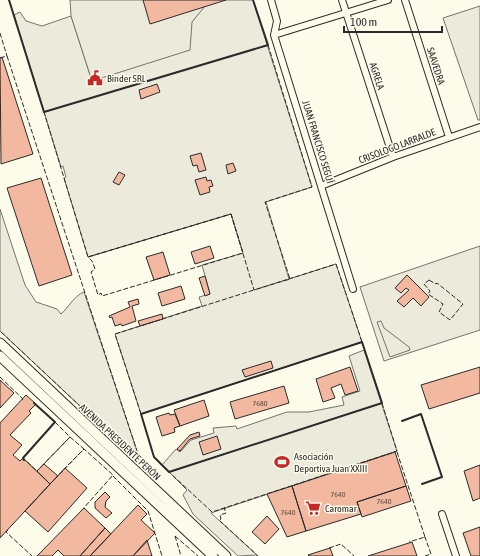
<svg xmlns="http://www.w3.org/2000/svg" width="480" height="556" font-family="'Asap Condensed',sans-serif">
<style>
.green{fill:#ecebdb;stroke:#74746e}
.parking{fill:#eceadb;stroke:#74746e}
.building{fill:#f2b8a0;stroke:#2b2b2b}
.lines{fill:none;stroke-linecap:round;stroke-linejoin:round}
.minor-casing{stroke:#2b2b2b;stroke-width:8}
.primary-casing{stroke:#2b2b2b;stroke-width:11}
.minor{stroke:#fdfbea;stroke-width:6}
.primary{stroke:#fdfbea;stroke-width:9}
.fence{stroke:#2b2b2b;stroke-width:1;stroke-dasharray:5 2;stroke-linecap:butt}
.wall{stroke:#2b2b2b;stroke-width:2}
.labels{text-anchor:middle;dominant-baseline:central;stroke-width:3;stroke-linejoin:round;paint-order:stroke}
.number-label{font-size:8px;fill:#5d4e48}
.street-label{font-size:10px;fill:#2b2b2b;stroke:#fdfbea}
.poi-label{font-size:10px;fill:#2b2b2b;stroke:#fdfbea;text-anchor:start}
</style>
<rect width="100%" height="100%" fill="#fdfbea"/>
<path class="green" d="M208,0H253L312,187L266,202L289,279L336,264L362,342L141,414L115,334L202,306L199,297L210,294L202,265L243,253L231,214L88,257L64,178L66,177L63,166L61,167L14,15L20,12L26,21L42,26L71,16L92,81L192,22Z
M480,6V120H478L443,18Z
M0,209L25,285L36,302L57,309L61,314C69,307 74,296 84,292L137,451L130,453L0,331Z
M480,246V330L384,361L360,287Z
M364,350L397,451L211,513L257,555L238,556L193,514L183,495L187,490L162,465L176,449L180,452L191,440L214,433L213,428L236,426L237,429L287,412H309L344,405L342,397L360,391L349,356Z"/>
<path class="parking" d="M70,0H210L192,22L190,50L92,81L71,16Z
M381,321L384,328L409,347L410,350L390,357L377,322Z"/>
<path class="building" d="M143,0H226L150,24Z
M2,57L33,154L1,164L0,58Z
M157,84L160,92L141,99L139,90Z
M201,153L206,170L199,172L197,165L193,166L190,156Z
M233,163L236,171L228,174L226,165Z
M119,172L125,175L119,185L113,182Z
M206,177L207,181L211,180L213,186L209,187L210,192L200,195L195,180Z
M41,178L72,275L39,286L7,188Z
M210,246L214,258L195,264L191,252Z
M163,252L170,275L154,280L146,257Z
M407,275L429,297L421,306L413,298L404,307L397,301L409,290L406,288L401,293L395,288Z
M205,276L210,294L205,296L199,278Z
M181,286L185,299L162,306L158,293Z
M138,299L139,304L132,306L136,321L122,326L121,324L115,326L112,317L110,318L109,316L130,307L128,302Z
M162,314L163,319L140,326L138,321Z
M271,361L273,368L245,377L242,370Z
M350,367L358,391L345,395L341,384L331,388L335,398L323,402L316,379Z
M480,367V393L429,409L421,385Z
M0,380L14,393L0,408Z
M284,386L289,403L235,419L230,402Z
M26,395L36,404L29,411L31,413L10,435L22,445L13,455L20,461L23,458L50,484L0,538V423Z
M204,400L209,416L180,426L174,410Z
M169,413L170,415L175,414L180,426L174,428L175,432L162,436L156,417Z
M199,432L200,436L190,439L180,451L177,449L190,435Z
M217,436L221,449L203,455L199,442Z
M395,452L406,486L357,502L361,514L306,531L292,486Z
M44,464L58,476L50,484L37,471Z
M480,465V498L473,501L464,471Z
M65,468L87,488L48,532L25,511Z
M292,486L306,531L287,537L267,494Z
M406,486L411,501L362,517L357,502Z
M105,492L110,497L106,501L105,507L112,513L106,518L95,508V502Z
M138,505L147,514L141,520L155,533L133,556H90Z
M84,508L105,528L80,556H64L58,550L52,556H37Z
M267,516L279,529L265,544L252,532Z
M480,527V556H471L463,533Z
M105,528L111,534L90,556H80Z
M147,540L152,556H133Z
M412,542L417,556H368Z
M330,548L333,556H309L308,555Z"/>
<g class="lines">
<g class="minor-casing">
<path id="minor" d="M271,0L277,21L274,35L353,289
M342,0L393,157
M405,0L449,137
M274,35L388,0
M321,186L393,157L480,127
M442,514L456,556"/>
</g>
<g class="primary-casing">
<path id="primary" d="M0,343L226,556
M0,356L213,556"/>
</g>
<use href="#minor" class="minor"/>
<use href="#primary" class="primary"/>
<path class="fence" d="M0,33L7,56
M268,45L312,187L265,202L290,279L254,290L231,214L88,257L44,112Z
M0,58L7,56L137,451L130,453L0,331
M231,214L243,253L102,296L101,293L98,295L91,272L95,269L92,261L88,257Z
M336,264L362,342L141,414L115,334Z
M429,280L436,284L437,283L463,304L450,320L439,312L443,304L428,294L430,291L424,284Z
M0,377L23,399L22,400
M382,403L397,451L212,512L169,472Z
M55,422L70,437L37,471L23,458Z
M70,437L84,449L50,484L37,471Z
M397,452L425,537L409,542
M63,470L84,449L113,475L82,510
M113,476L148,511L162,556
M226,508H224L226,513L220,515L221,519L219,520L258,556
M8,530L6,532L32,556
M175,536L198,556
M175,536L181,556
M424,537H425L431,554L425,556
M329,548L341,544L354,556"/>
<path class="wall" d="M9,0L44,112L268,45L253,0
M362,342L382,403L169,472L154,457L141,414Z
M402,421L421,414L442,477L422,484
M24,460L23,458L55,422L34,403"/>
</g>
<defs>
<g id="civic-bare" transform="scale(1.2)"><path d="M-.6-6.5H3V-4.5H.6V-3L4-1V1h2V6H-6V1h2V-1L-.6-3ZM-1.2 2.5V6h2.4V2.5Z" fill="#c62828" stroke="#fdfbea" stroke-width="2.5" paint-order="stroke"/></g>
<g id="stadium-bare" transform="scale(1.2)"><path d="M0-5a6.5 5 0 1 0 0 10a6.5 5 0 1 0 0-10ZM-3.5-1.8h7v3.6h-7Z" fill="#c62828" stroke="#fdfbea" stroke-width="2.5" paint-order="stroke"/></g>
<g id="supermarket-bare" transform="scale(1.2)"><path d="M-6-5.5h2.5l.6 2H6L4.5 2H-2.5L-4.4-4H-6ZM-1.5 3.2a1.3 1.3 0 1 0 .1 0ZM3 3.2a1.3 1.3 0 1 0 .1 0Z" fill="#c62828" stroke="#fdfbea" stroke-width="2.5" paint-order="stroke"/></g>
</defs>
<g fill-rule="evenodd">
<use href="#civic-bare" x="95" y="78"/>
<use href="#stadium-bare" x="282" y="462"/>
<use href="#supermarket-bare" x="313" y="508"/>
</g>
<g class="labels">
<g class="number-label">
<text x="260" y="403">7680</text>
<text x="338" y="494">7640</text>
<text x="384" y="501">7640</text>
<text x="288" y="512">7640</text>
</g>
<g class="street-label">
<text transform="translate(436 66) rotate(72)">SAAVEDRA</text>
<text transform="translate(377 76) rotate(72)">AGRELA</text>
<text transform="translate(318 142) rotate(73)">JUAN FRANCISCO SEGUÍ</text>
<text transform="translate(397 146) rotate(-21)">CRISOLOGO LARRALDE</text>
<text transform="translate(120 442) rotate(43)">AVENIDA PRESIDENTE PERÓN</text>
</g>
<g class="poi-label">
<text x="107" y="78">Binder SRL</text>
<text x="294" y="456">Asociación<tspan x="294" dy="12">Deportiva Juan XXIII</tspan></text>
<text x="325" y="508">Caromar</text>
</g>
</g>
<path d="M344 26v6h98v-6" fill="none" stroke="#2b2b2b" stroke-width="2"/>
<text x="350" y="26" font-size="12" fill="#2b2b2b" stroke="#fdfbea" stroke-width="3" paint-order="stroke">100 m</text>
</svg>
